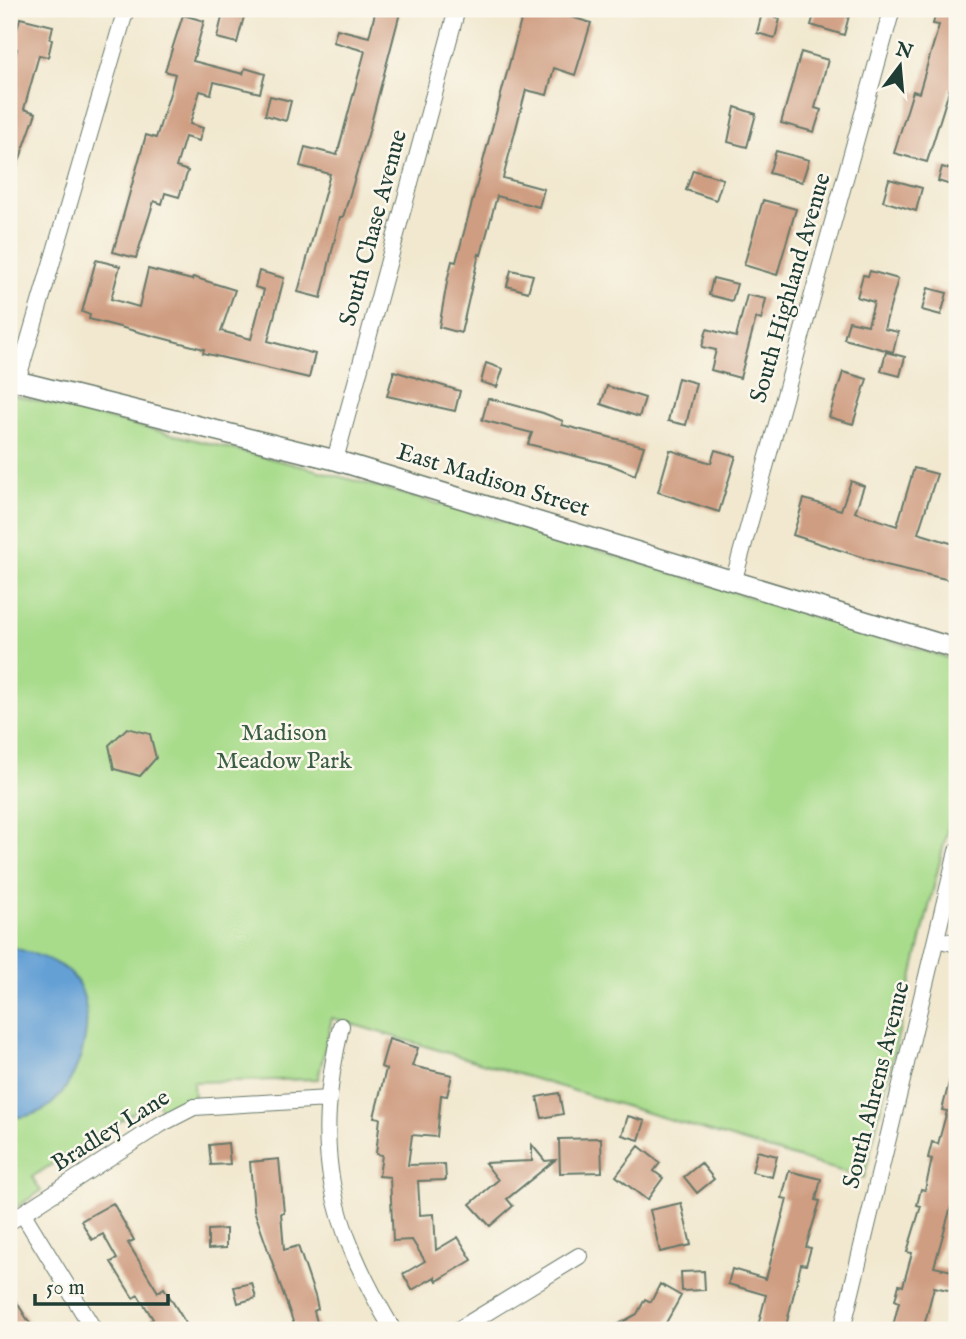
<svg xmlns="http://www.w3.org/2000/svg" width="966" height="1339" font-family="'IM FELL English',serif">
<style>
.green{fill:#a8dc8b;stroke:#648c60;stroke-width:2}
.water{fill:#65a0d5;stroke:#426e84;stroke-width:2}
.building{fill:#cf9d81}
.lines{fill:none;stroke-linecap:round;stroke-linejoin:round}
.minor-casing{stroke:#68796a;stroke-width:18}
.tertiary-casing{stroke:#68796a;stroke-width:22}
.minor{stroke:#fff;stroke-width:16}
.tertiary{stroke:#fff;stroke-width:19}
.labels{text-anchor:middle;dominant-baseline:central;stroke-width:5;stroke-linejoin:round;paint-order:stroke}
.street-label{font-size:24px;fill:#1f3d34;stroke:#fbf7ec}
.park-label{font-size:24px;fill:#3a5d45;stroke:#fbf7ec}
</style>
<rect width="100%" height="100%" fill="#fbf7ec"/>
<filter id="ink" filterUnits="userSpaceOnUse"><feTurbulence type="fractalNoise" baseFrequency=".0143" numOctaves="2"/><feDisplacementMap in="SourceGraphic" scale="14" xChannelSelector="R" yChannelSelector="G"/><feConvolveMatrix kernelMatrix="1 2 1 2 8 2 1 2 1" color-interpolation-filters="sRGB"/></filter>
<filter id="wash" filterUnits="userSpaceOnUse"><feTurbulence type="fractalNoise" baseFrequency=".00686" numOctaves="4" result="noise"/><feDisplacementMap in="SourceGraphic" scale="28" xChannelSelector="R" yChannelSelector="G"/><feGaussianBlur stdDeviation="1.57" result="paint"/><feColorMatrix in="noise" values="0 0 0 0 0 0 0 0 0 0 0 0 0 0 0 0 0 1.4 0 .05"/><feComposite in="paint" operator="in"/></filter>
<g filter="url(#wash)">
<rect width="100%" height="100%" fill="#f1e8cf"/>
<path class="green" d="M9,394L305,467L523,527L957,661V790L864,1178L332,1018L318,1079L193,1082L194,1099L163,1112L155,1099L32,1177L41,1191L9,1212Z"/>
<path class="water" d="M9,946C29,953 57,959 72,975C103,1009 80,1087 45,1109C33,1116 22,1117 9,1118Z"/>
<g id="blocks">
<path class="building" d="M224,9H246L237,43L217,38Z
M376,9H401L368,135L343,217H340L321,298L298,292L330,174L300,166L305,147L337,155L365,51L333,42L337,29L369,37Z
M524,9H570L568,16L591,23L575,75L554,68L547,95L526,90L503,178L544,189L539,207L497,196L481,255L479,254L461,333L439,327L448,277L452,261L456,262Z
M816,9L850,12L844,35L811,25Z
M937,9H957V90L950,88L927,162L894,153L913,91L919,93L939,25L933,24Z
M762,13L780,19L775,38L757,33Z
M183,15L204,21L193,61L243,74L245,68L265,74L260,93L214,82L211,94L200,91L190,124L203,128L199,141L185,137L176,167L188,171L179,197L165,193L162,204L154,201L136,258L113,252L146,135L156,138L171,90L175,74L165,71Z
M20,18L53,26L50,39L52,40L48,57L39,55L24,109L36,113L12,181H9V82L17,49L12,48Z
M801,52L828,60L815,108L821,110L814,132L781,123Z
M270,96L291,101L286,121L265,115Z
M735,107L756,114L747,147L728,142Z
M776,151L809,160L802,182L769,173Z
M942,167L957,171V187L938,181Z
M693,170L723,179L716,200L686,190Z
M889,179L922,188L916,211L883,201Z
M763,200L796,209L777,275L744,265Z
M96,260L120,266L111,299L139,307L148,269L192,280L193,277L235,290L221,331L251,339L264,290L255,287L259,271L284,278L268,341L315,354L309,378L203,353L204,349L89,319L90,315L82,312Z
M511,270L533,275L528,292L507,286Z
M870,271L898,279L884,329L898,332L893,352L844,339L849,321L868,325L874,302L857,297L863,275L868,276Z
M713,278L737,284L732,301L709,295Z
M928,288L947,293L941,315L922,310Z
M747,295L766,299L761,320L756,318L740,378L711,370L716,350L702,347L707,329L736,337Z
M886,352L905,357L900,376L881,371Z
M486,363L503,369L497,387L481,382Z
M394,371L460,391L455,411L387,396Z
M843,372L867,379L853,424L829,417Z
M678,378L696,383L686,425L668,421Z
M607,386L645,398L639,417L601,404Z
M488,398L543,413L563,421L562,425L644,446L635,475L611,465L528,444L532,433L482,420Z
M670,450L711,463L715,450L736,456L719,512L658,492Z
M914,468L937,474L918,533L957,545L950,580L886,565L793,535L804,499L841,510L851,481L864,486L855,512L897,526Z
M127,728L150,734L156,758L140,776L114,769L109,745Z
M389,1039L418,1048L412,1066L452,1075L447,1096L441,1095L437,1137L412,1135L408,1165L445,1164L446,1180L418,1181L420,1215L434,1214L436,1250L458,1237L472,1260L437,1281L435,1277L412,1290L403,1274L425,1261L412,1240L393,1241L390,1177L379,1176L382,1155L376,1154L380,1118L374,1117L386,1069L381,1067Z
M952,1071H957V1185L934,1267L957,1272V1292L934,1287L923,1330H912L893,1326L899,1302L895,1300L899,1285L903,1286L912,1253L907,1252L921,1206L917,1205L921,1189L925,1190L932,1159L928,1158L932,1142L938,1144L947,1111L942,1110Z
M559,1093L563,1114L542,1118L537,1097Z
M628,1116L645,1121L639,1140L622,1135Z
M601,1138L602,1172L560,1173L559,1139Z
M228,1143L230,1164L211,1165L209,1145Z
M532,1145L545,1161L555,1160L507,1199L513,1206L490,1226L470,1204L498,1180L485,1163L532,1161Z
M639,1146L660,1163L654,1171L663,1178L647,1200L616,1176Z
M757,1151L777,1156L772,1177L752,1172Z
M279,1159L284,1213H281L284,1250L298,1246L315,1296L318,1309L314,1311L319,1330H296L254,1210L250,1162Z
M701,1163L714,1179L697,1193L684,1177Z
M789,1171L821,1179L816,1200L820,1201L806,1247L811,1248L806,1265L801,1264L785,1330H757L766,1295L728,1284L732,1269L766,1279L787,1199L782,1198Z
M113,1203L134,1240L128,1243L158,1292L164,1288L190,1330H135L153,1319L138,1295L133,1298L111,1262L117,1259L103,1234L92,1240L81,1221Z
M681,1203L691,1245L660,1252L650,1210Z
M226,1229V1248L208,1249V1230Z
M704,1271L705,1290L682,1291L681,1272Z
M252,1283L256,1298L238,1303L234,1287Z
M660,1284L681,1296L662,1330H608L637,1314L645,1299L651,1302Z
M9,1290L34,1330H9Z"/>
</g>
</g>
<g filter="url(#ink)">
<use href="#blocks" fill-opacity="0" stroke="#68796a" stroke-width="2"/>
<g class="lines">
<g class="minor-casing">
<path id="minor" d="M17,381L126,9
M335,460L457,9
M734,579L892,9
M936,939L957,944
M341,1026C312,1150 329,1222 393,1330
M23,1214L94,1330
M9,1222L161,1124L194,1107L328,1099
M458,1330L579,1256
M842,1330L957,851"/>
</g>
<g class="tertiary-casing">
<path id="tertiary" d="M9,379L335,460L957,649"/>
</g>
<use href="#minor" class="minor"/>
<use href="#tertiary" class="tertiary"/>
</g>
</g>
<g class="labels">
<g class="street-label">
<text transform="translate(374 228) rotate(-75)">South Chase Avenue</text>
<text transform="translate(791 288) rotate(-74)">South Highland Avenue</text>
<text transform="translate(493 481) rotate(17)">East Madison Street</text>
<text transform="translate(877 1085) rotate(-76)">South Ahrens Avenue</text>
<text transform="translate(111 1131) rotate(-32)">Bradley Lane</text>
</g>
<g class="park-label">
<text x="284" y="733">Madison<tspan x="284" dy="28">Meadow Park</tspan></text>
</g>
</g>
<rect width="966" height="1339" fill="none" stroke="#fbf7ec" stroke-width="35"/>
<g transform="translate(900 66) rotate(16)" stroke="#fbf7ec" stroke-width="5" paint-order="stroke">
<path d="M0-5L12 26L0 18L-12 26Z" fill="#1f3d34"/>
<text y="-10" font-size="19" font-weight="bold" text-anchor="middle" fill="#1f3d34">N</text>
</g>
<path d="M35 1294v10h133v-10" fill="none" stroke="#1f3d34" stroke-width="3.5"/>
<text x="46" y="1294" font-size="21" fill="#1f3d34" stroke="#fbf7ec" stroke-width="5" paint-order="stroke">50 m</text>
</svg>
